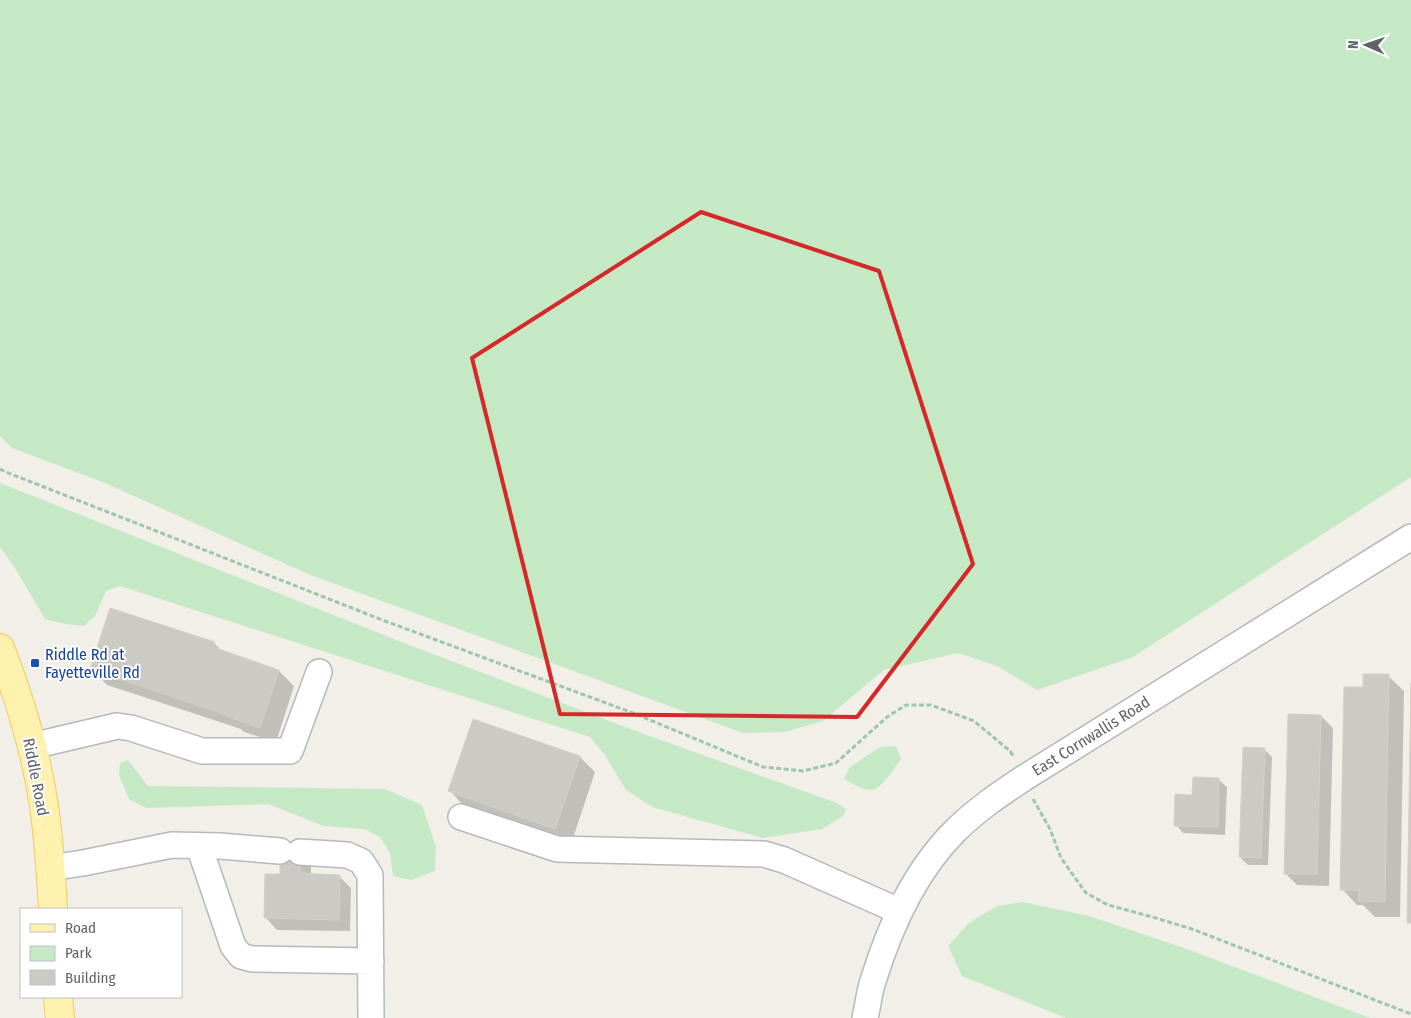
<svg xmlns="http://www.w3.org/2000/svg" width="1411" height="1018" font-family="'Fira Sans Condensed',sans-serif">
<style>
.green{fill:#c5e8c5}
.shadow{fill:#0003}
.building{fill:#cccac5;stroke:#d6d1c6}
.lines{fill:none;stroke-linecap:round;stroke-linejoin:round}
.minor-casing{stroke:#b5b8bc;stroke-width:28}
.major-casing{stroke:#f2c960;stroke-width:30}
.path{stroke:#9cc7a9;stroke-width:3;stroke-dasharray:5 2.5;stroke-linecap:butt}
.minor{stroke:#fff;stroke-width:25}
.major{stroke:#fff2af;stroke-width:28}
.marked{fill:none;stroke:#d62828;stroke-width:4;stroke-linejoin:round}
.transit-dot{fill:#1a4fb4;stroke:#fff;stroke-width:2}
.labels{text-anchor:middle;dominant-baseline:central;stroke-width:4;stroke-linejoin:round;paint-order:stroke}
.transit-label{font-size:16px;fill:#164399;stroke:#fff;text-anchor:start}
.street-label{font-size:16px;fill:#5f6368;stroke:#fff}
</style>
<rect width="100%" height="100%" fill="#f1efe8"/>
<path class="green" d="M0,0H1411V477L1133,657L1037,690L997,666L958,653L884,670L823,721L784,732L743,733L308,574L105,483L12,448L0,436Z
M0,483L404,643L633,730L837,803L846,809L843,816L822,829L763,838L652,807L626,790L605,755L590,737L120,586L106,591L95,616L84,626L65,624L45,619L15,568L0,547Z
M896,746L901,759C895,767 881,790 871,790C863,790 851,783 844,779L850,767L880,747Z
M128,760L148,786L385,789L422,805L436,847L435,871L411,880L393,876L390,853L380,837L364,829L324,826L268,804L146,808L129,799L119,775L120,763Z
M1023,902L1089,916L1184,948L1370,1018H1066L962,976L948,946L969,923L997,906Z"/>
<path class="shadow" d="M214,643L223,652L279,671L294,686L276,742L244,732L241,729L107,685L92,669Z
M1388,676L1404,691L1400,917H1375L1363,905H1357L1342,889Z
M1321,716L1333,728L1329,886L1297,885L1285,873Z
M1264,749L1272,757L1268,865H1248L1240,857Z
M580,757L595,772L571,844L465,807L450,791Z
M1219,780L1227,787L1225,835L1183,833L1176,825L1194,796Z
M282,847L311,859V875L339,876L351,888L350,931L277,930L266,918L281,876Z"/>
<path class="building" d="M110,608L215,642L213,647L279,670L260,728L227,716V715L90,669Z
M1363,674H1389L1385,902L1358,901L1359,890H1340L1344,687H1363Z
M1411,683V923H1407Z
M1288,714L1321,715L1317,874H1284Z
M473,719L580,756L555,829L448,791Z
M1243,747L1265,748L1261,858L1239,857Z
M1193,777L1219,778L1218,827L1174,826L1175,794L1192,795Z
M280,846H300V873L340,875L339,920L264,918L265,874H280Z"/>
<g class="lines">
<g class="minor-casing">
<path id="minor" d="M32,746L117,726L131,728L202,751H290L319,672
M461,817L557,849L764,854L784,860L899,911
M199,846L233,946L241,956L252,959L371,961
M300,852L347,855L361,861L370,875L371,1018
M50,868L83,863L172,845L220,846L280,851
M865,1018C868,1006 869,992 873,981C890,926 914,872 955,831C976,810 1000,794 1024,778L1411,537"/>
</g>
<g class="major-casing">
<path id="major" d="M0,648C20,699 36,752 44,806C49,840 51,875 53,909
M58,997L60,1018"/>
</g>
<path class="path" d="M0,469L6,472L385,621L633,713L763,767L803,771L836,763L887,717L906,705H931L974,721L1010,751L1014,757
M1033,799L1050,829L1061,858L1086,893L1108,905L1149,916L1192,929L1411,1014"/>
<use href="#minor" class="minor"/>
<use href="#major" class="major"/>
</g>
<path class="marked" d="M701,212L879,271L973,564L857,717L560,714L472,358Z"/>
<rect class="transit-dot" x="30" y="658" width="10" height="10" rx="2.5"/>
<g class="labels">
<g class="transit-label">
<text x="45" y="654">Riddle Rd at<tspan x="45" dy="18">Fayetteville Rd</tspan></text>
</g>
<g class="street-label">
<text transform="translate(1091 736) rotate(-32)">East Cornwallis Road</text>
<text transform="translate(36 777) rotate(79)">Riddle Road</text>
</g>
</g>
<rect x="20" y="908" width="162" height="90" fill="#ffffff" stroke="#bfc1c3"/>
<rect x="30" y="924" width="25" height="8" fill="#fff2af" stroke="#bfc1c3"/>
<text x="65" y="933" font-size="15" fill="#5f6368">Road</text>
<rect x="30" y="946" width="25" height="15" fill="#c5e8c5" stroke="#bfc1c3"/>
<text x="65" y="958" font-size="15" fill="#5f6368">Park</text>
<rect x="30" y="970" width="25" height="15" fill="#cccac5" stroke="#bfc1c3"/>
<text x="65" y="983" font-size="15" fill="#5f6368">Building</text>
<g transform="translate(1366 45) rotate(272)" stroke="#ffffff" stroke-width="4" paint-order="stroke">
<path d="M0-4L9 19L0 12L-9 19Z" fill="#5f6368"/>
<text y="-8" font-size="14" font-weight="bold" text-anchor="middle" fill="#5f6368">N</text>
</g>
</svg>
